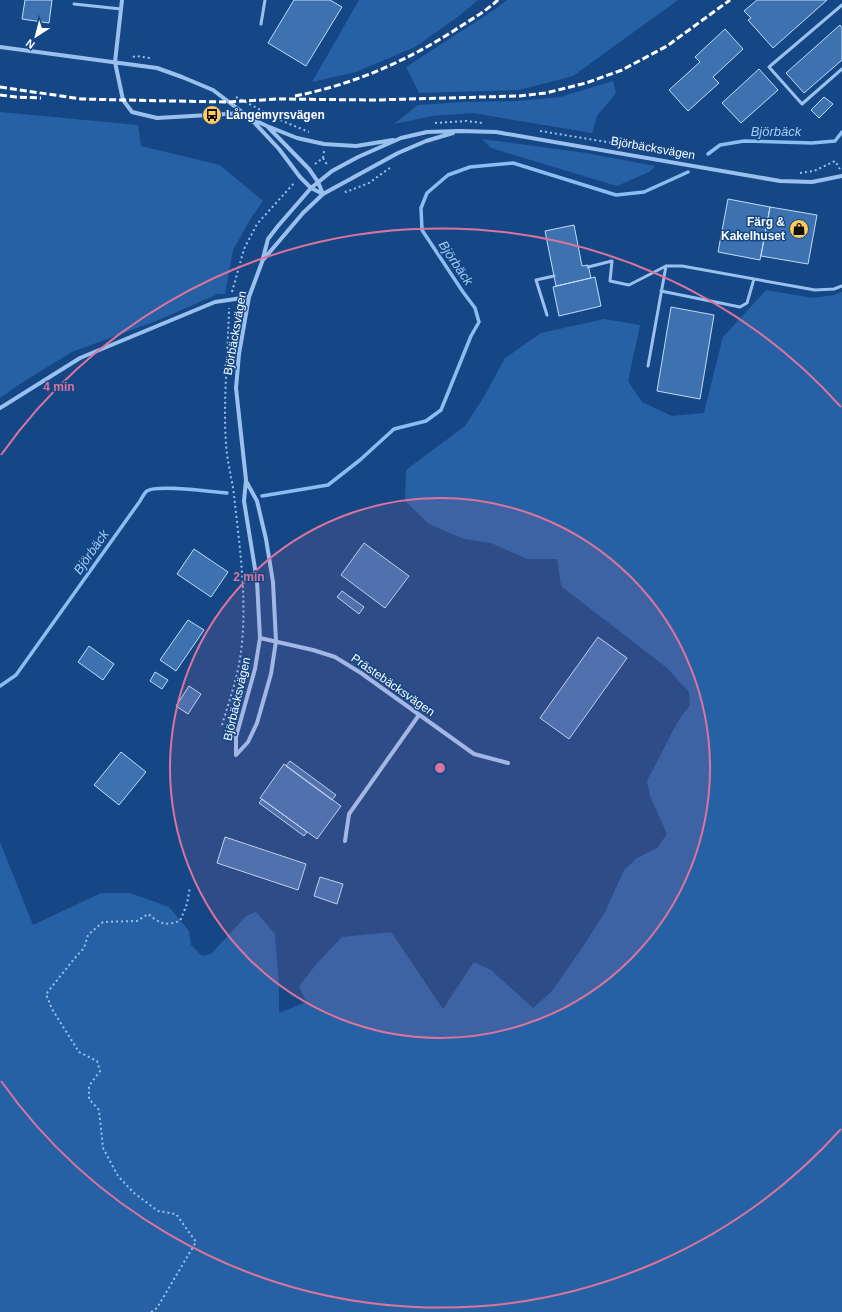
<svg xmlns="http://www.w3.org/2000/svg" width="842" height="1312" font-family="Arial,sans-serif">
<style>
.green{fill:#2761a5}
.lines{fill:none;stroke-linecap:round;stroke-linejoin:round}
.stream{stroke:#8cbcf1;stroke-width:3.5}
.building{fill:#3d71b0;stroke:#c0dbfa}
.path{stroke:#9ac1ee;stroke-width:2;stroke-dasharray:2 3;stroke-linecap:butt}
.lane{stroke:#9ac1ee;stroke-width:3}
.street{stroke:#9ac1ee;stroke-width:4}
.rail{stroke:#fff;stroke-width:3;stroke-dasharray:7 3;stroke-linecap:butt}
.ring{fill:none;stroke:#da749d;stroke-width:2}
.labels{text-anchor:middle;dominant-baseline:central;stroke-width:3;stroke-linejoin:round;paint-order:stroke}
.poi-label{font-size:12px;font-weight:bold;fill:#fff;stroke:#154786;text-anchor:start}
.street-label{font-size:12px;fill:#fff;stroke:#154786}
.water-label{font-size:13px;font-style:italic;fill:#a5cbf6;stroke:#154786}
.centre{fill:#da749d;stroke:#154786;stroke-width:2}
.ring-label{font-size:12px;text-anchor:middle;font-weight:bold;fill:#da749d;stroke:#154786;stroke-width:3;stroke-linejoin:round;paint-order:stroke}
</style>
<rect width="100%" height="100%" fill="#154786"/>
<path class="green" d="M359,0H478L459,16L415,47L356,72L312,82Z
M507,0H678L573,76L519,90L419,93L406,67L497,8Z
M613,81L616,93L597,116L592,133L473,113L432,116L394,124L418,105L462,102L517,101L560,97Z
M0,112L138,125L141,146L220,165L263,201L251,218L233,250L225,294H218L156,321L72,352L23,382L0,398Z
M482,139L586,153L655,166L649,172L617,186L504,152L491,148Z
M766,290L813,298L834,295L842,292V1312H0V842L33,925L101,893H130L169,907L189,931L191,945L202,956L211,954L246,916L256,912L275,934L279,986V1013L306,1002L299,986L318,962L342,937L391,932L443,1009L474,962L491,970L533,1008L552,991L584,945L605,912L624,870L637,858L657,848L667,834L650,796L647,781L678,721L690,705L689,692L667,668L561,586L557,559H527L491,543L464,539L429,524L405,501L406,470L465,426L485,395L505,358L541,333L604,319L640,325L628,381L642,402L672,416L704,413L723,337Z"/>
<g class="lines">
<path class="stream" d="M708,154L720,145L744,141L812,143L835,141L842,132
M262,496L328,485L360,460L394,429L426,421L441,410L471,336L479,322L475,308L463,292L422,230L421,208L427,193L448,175L470,167L513,163L616,195L644,192L688,172
M0,686L16,675L140,501C142,498 144,493 147,491C158,484 211,492 227,493"/>
</g>
<path class="building" d="M25,0H52L49,23L22,19Z
M294,0H330L342,7L306,66L268,43Z
M757,0H827L773,48L748,20L751,18L744,11Z
M840,25L842,28V60L804,93L786,73Z
M725,29L743,49L713,77L719,83L688,111L669,90L700,62L695,57Z
M759,69L778,90L741,123L722,103Z
M824,97L833,104L819,118L811,110Z
M728,199L770,207L760,260L718,252Z
M770,207L817,215L808,264L761,256Z
M574,225L582,266L588,265L591,278L556,286L545,231Z
M595,277L601,306L559,316L553,287Z
M671,307L714,315L700,399L657,391Z
M364,543L409,576L385,608L341,575Z
M194,549L228,572L211,597L177,574Z
M342,591L364,607L359,614L337,597Z
M188,620L204,630L176,671L160,660Z
M598,637L627,658L569,739L540,718Z
M89,646L114,664L103,680L78,662Z
M155,672L168,680L162,689L150,681Z
M189,686L201,694L188,714L176,706Z
M121,752L146,772L119,805L94,785Z
M290,761L336,795L332,800L286,766Z
M284,764L341,806L317,839L260,798Z
M262,799L307,832L304,836L259,803Z
M225,837L306,864L298,890L217,863Z
M320,877L343,884L337,904L314,896Z"/>
<g class="lines">
<path class="path" d="M133,57L136,56L150,58
M236,97L280,120L309,132
M435,123L466,121L482,123
M540,131L625,145
M323,158L328,166
M315,164L323,158L324,151
M800,173L814,171L835,161L840,169
M345,191L346,192L369,183L391,167
M232,292L244,249L257,224L295,182
M222,725C228,705 235,685 239,664C249,609 240,551 234,495C232,478 227,461 226,444C223,399 228,353 229,308
M151,1312L157,1308L196,1242L176,1214L158,1211L134,1193L118,1176L103,1148L99,1110L89,1099V1086L100,1071L97,1061L79,1052L52,1009L46,994L74,959L84,948L88,935L103,922L137,921L148,914C161,924 164,926 180,921L187,904L190,887"/>
<path class="lane" d="M74,4L121,9
M842,5L769,67L802,104L842,69
M261,24L265,0
M588,267L612,261L610,281L629,285L666,266H682L815,290L834,289L842,286
M661,291L740,307L747,303L754,279
M547,315L536,280L554,276
M648,366L666,266"/>
<path class="street" d="M122,0L115,62L123,100L132,112L157,118L243,113
M0,47L157,68L182,77L213,90L250,118L279,149L300,177L311,188L323,194
M252,119L267,126L309,169L318,182L323,194
M267,126L297,138L324,144L356,146L393,140
M263,260L303,213L323,194L398,153L426,141L453,133
M0,408L80,358L215,302L249,297
M260,638L313,650L335,657L361,673L474,754L508,763
M236,755V737L255,669L260,638L257,581L244,501L246,480L236,388L239,354L249,297L262,262L268,239L278,226L311,188L332,171L358,157L401,138L427,132L459,131L496,132L780,181L812,182L842,176
M236,755L248,742L257,723L271,674L276,641L273,582L266,539L257,501L246,481
M345,841L349,814L419,715"/>
<path class="rail" d="M0,87L81,99L123,100L228,102L278,99L375,100L519,96L546,93L586,83L622,70L667,46L730,0
M0,95L16,97L41,98
M295,96C355,84 407,61 458,28C472,19 486,11 498,0"/>
</g>
<circle cx="440" cy="768" r="270" fill="#da749d" fill-opacity=".12"/>
<g class="ring">
<circle cx="440" cy="768" r="270"/>
<path d="M841 1129A539 539 0 0 1 1 1081M1 455A539 539 0 0 1 841 407"/>
</g>
<defs>
<g id="bus-disc" transform="scale(1)"><circle r="9.5" fill="#ffcd57" stroke="#154786"/><path d="M-5-6H5V4H4V6H2V4H-2V6H-4V4H-5ZM-3.5-4V0h7V-4ZM-3.5 1.2v1.5H-2V1.2ZM2 1.2v1.5H3.5V1.2Z" fill="#111"/></g>
<g id="shop-disc" transform="scale(1)"><circle r="9.5" fill="#ffcd57" stroke="#154786"/><path d="M-5-2.5h2.3a2.7 3.5 0 0 1 5.4 0H5L5.5 6h-11ZM-1.5-2.5h3a1.5 2.3 0 0 0-3 0Z" fill="#111"/></g>
</defs>
<g fill-rule="evenodd">
<use href="#bus-disc" x="212" y="115"/>
<use href="#shop-disc" x="799" y="229"/>
</g>
<g class="labels">
<g class="poi-label">
<text x="226" y="115">Långemyrsvägen</text>
<text x="785" y="222" text-anchor="end">Färg &amp;<tspan x="785" dy="14">Kakelhuset</tspan></text>
</g>
<g class="street-label">
<text transform="translate(653 148) rotate(10)">Björbäcksvägen</text>
<text transform="translate(235 333) rotate(-80)">Björbäcksvägen</text>
<text transform="translate(393 685) rotate(35)">Prästebäcksvägen</text>
<text transform="translate(237 699) rotate(-77)">Björbäcksvägen</text>
</g>
<g class="water-label">
<text x="776" y="131">Björbäck</text>
<text transform="translate(456 263) rotate(56)">Björbäck</text>
<text transform="translate(91 552) rotate(-55)">Björbäck</text>
</g>
</g>
<circle cx="440" cy="768" r="6" class="centre"/>
<g class="ring-label">
<text x="59" y="391">4 min</text>
<text x="249" y="581">2 min</text>
</g>
<g transform="translate(36 36) rotate(216)" stroke="#154786" stroke-width="3" paint-order="stroke">
<path d="M0-3L7 15L0 10L-7 15Z" fill="#ffffff"/>
<text y="-6" font-size="11" font-weight="bold" text-anchor="middle" fill="#ffffff">N</text>
</g>
</svg>
